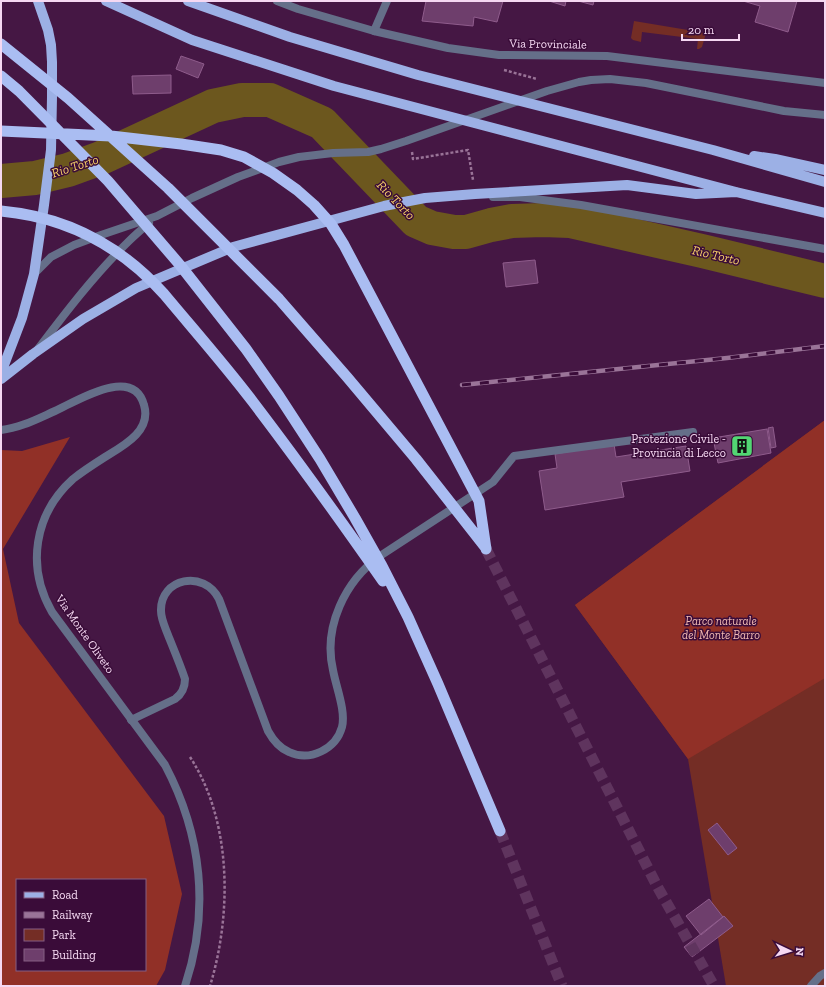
<svg xmlns="http://www.w3.org/2000/svg" width="826" height="987" font-family="'Zilla Slab',serif">
<style>
.green{fill:#742d25}
.forest{fill:#913027;fill-rule:evenodd}
.lines{fill:none;stroke-linecap:round;stroke-linejoin:round}
.river{stroke:#6c571e;stroke-width:34}
.building{fill:#6e3e6c;stroke:#8f5c8c}
.trunk-tunnel{stroke:#5f345e;stroke-width:11;stroke-dasharray:11 5.5;stroke-linecap:butt}
.path{stroke:#997397;stroke-width:2.5;stroke-dasharray:3 2;stroke-linecap:butt}
.service{stroke:#656f89;stroke-width:8}
.minor{stroke:#656f89;stroke-width:8}
.tertiary{stroke:#656f89;stroke-width:8}
.primary{stroke:#9cb0e5;stroke-width:10}
.trunk{stroke:#aabdf2;stroke-width:11}
.rail-casing{stroke:#9a7498;stroke-width:4.5}
.rail{stroke:#3a0c39;stroke-width:3;stroke-dasharray:9;stroke-linecap:butt}
.labels{text-anchor:middle;dominant-baseline:central;stroke-width:3;stroke-linejoin:round;paint-order:stroke}
.street-label{font-size:12px;fill:#f5d8f2;stroke:#3a0c39}
.poi-label{font-size:12px;fill:#f5d8f2;stroke:#3a0c39;text-anchor:end}
.park-label{font-size:12px;font-style:italic;fill:#f1bab2;stroke:#3a0c39}
.water-label{font-size:13px;font-style:italic;fill:#f7d069;stroke:#3a0c39}
</style>
<rect width="100%" height="100%" fill="#451744"/>
<path class="green" d="M634,21L706,33L702,47L699,49H697L698,39L642,32L641,42L633,40L631,38Z
M825,420V986H726L688,759L575,605Z"/>
<path class="forest" d="M825,420V678L688,759L575,605Z
M70,437L3,549L19,623L164,816L182,894L165,970L156,986H1V450L22,451ZM17,880H145V970H17Z"/>
<g class="lines">
<path class="river" d="M1,181L35,178L68,170L101,158L213,106L242,100H270L322,123L416,221L432,228L454,232H466L491,225L512,221L543,220L570,221L702,251L825,281"/>
</g>
<path class="building" d="M426,1H503L497,22L474,17L473,26L422,21Z
M549,1H566L565,6Z
M578,1H594L593,5Z
M743,1H797L788,32L755,22L760,6Z
M181,56L204,64L198,78L176,69Z
M171,75V93L133,94L132,76Z
M535,260L538,283L506,287L503,263Z
M773,427L776,447L771,448L768,428Z
M767,429L771,453L718,463L713,438Z
M614,444L616,457L686,446L690,471L621,482L624,497L545,510L539,471L557,468L555,454Z
M717,823L737,848L728,855L708,830Z
M709,899L723,917L701,935L686,916Z
M724,916L733,926L692,957L684,947Z"/>
<g class="lines">
<path class="trunk-tunnel" d="M486,549L657,886L714,986
M500,831L562,986"/>
<path class="path" d="M504,70L537,79
M412,152L413,159L468,150L473,180
M190,757C232,821 232,914 210,986"/>
<path class="service" d="M493,197H520L581,205L825,249
M131,720L175,699C182,694 185,688 185,679C180,664 174,650 168,635C165,627 161,619 161,611C160,578 204,569 219,599L268,731C273,740 279,748 289,752C310,762 336,749 342,727C346,711 336,687 333,670C323,627 345,581 380,556L493,482L514,456L693,432"/>
<path class="minor" d="M374,31L387,1
M1,430C20,428 37,419 55,411C77,401 133,365 144,405C152,431 123,446 105,457C94,464 83,471 73,479C34,514 26,567 52,612L165,765C202,835 210,911 185,986
M811,986L820,976L825,973"/>
<path class="tertiary" d="M277,1L298,9L374,31L448,48L499,55L607,56L825,83
M34,274L51,257L74,245L101,235L157,216L192,198L238,177L279,162L299,157L333,153L368,152L381,149L406,141L547,91L579,82L591,80L610,79L646,83L784,111L825,115
M38,349C66,312 95,274 129,241C135,235 142,229 149,223"/>
<path class="primary" d="M106,1L192,40L334,86L736,192L825,213
M188,1L290,37L418,75L713,150L825,182
M754,156L775,159L825,170
M1,373L22,318L34,274L44,205L51,150L52,97V62L51,45L48,30L38,1
M1,379L33,354L83,319L136,288L233,247L384,206L404,202L425,198L475,194L627,185L696,194L736,192"/>
<path class="trunk" d="M1,44L68,98L168,188L279,299L347,377L416,459L486,548
M1,76L19,91L108,181L180,265L246,349L279,396L320,459L355,518L382,566L408,617L438,684L500,831
M1,131L111,136L181,144L221,150L244,157L273,173L297,190L314,205L331,224L344,245L479,501L486,549
M1,211C66,217 121,246 164,294C194,330 225,365 253,402C298,461 341,521 383,581"/>
<g class="rail-casing">
<path id="rail" d="M462,385L727,358L825,346"/>
</g>
<use href="#rail" class="rail"/>
</g>
<defs>
<g id="building-square" transform="scale(1.15)"><rect x="-9" y="-9" width="18" height="18" rx="4" fill="#52d673" stroke="#3a0c39"/><path d="M-4-6H4V6H1V3H-1V6H-4ZM-2.5-4.3h1.7v1.8h-1.7ZM.8-4.3h1.7v1.8H.8ZM-2.5-1h1.7V.8h-1.7ZM.8-1h1.7V.8H.8Z" fill="#111"/></g>
</defs>
<g fill-rule="evenodd">
<use href="#building-square" x="742" y="446"/>
</g>
<g class="labels">
<g class="street-label">
<text transform="translate(548 44) rotate(1)">Via Provinciale</text>
<text transform="translate(85 634) rotate(55)">Via Monte Oliveto</text>
</g>
<g class="poi-label">
<text x="726" y="439">Protezione Civile -<tspan x="726" dy="14">Provincia di Lecco</tspan></text>
</g>
<g class="park-label">
<text x="721" y="621">Parco naturale<tspan x="721" dy="14">del Monte Barro</tspan></text>
</g>
<g class="water-label">
<text transform="translate(75 166) rotate(-18)">Rio Torto</text>
<text transform="translate(396 200) rotate(46)">Rio Torto</text>
<text transform="translate(716 255) rotate(13)">Rio Torto</text>
</g>
</g>
<rect width="826" height="987" fill="none" stroke="#f5d8f2" stroke-width="4"/>
<rect x="16" y="879" width="130" height="92" fill="#3a0c39" stroke="#855e83"/>
<rect x="24" y="892" width="20" height="6" fill="#9cb0e5" stroke="#855e83"/>
<text x="52" y="899" font-size="12" fill="#f5d8f2">Road</text>
<rect x="24" y="912" width="20" height="6" fill="#9a7498" stroke="#855e83"/>
<text x="52" y="919" font-size="12" fill="#f5d8f2">Railway</text>
<rect x="24" y="929" width="20" height="12" fill="#742d25" stroke="#855e83"/>
<text x="52" y="939" font-size="12" fill="#f5d8f2">Park</text>
<rect x="24" y="949" width="20" height="12" fill="#6e3e6c" stroke="#855e83"/>
<text x="52" y="959" font-size="12" fill="#f5d8f2">Building</text>
<g transform="translate(790 951) rotate(94)" stroke="#3a0c39" stroke-width="3" paint-order="stroke">
<path d="M0-3L7 15L0 10L-7 15Z" fill="#f5d8f2"/>
<text y="-6" font-size="11" font-weight="bold" text-anchor="middle" fill="#f5d8f2">N</text>
</g>
<path d="M682 34v6h57v-6" fill="none" stroke="#f5d8f2" stroke-width="2"/>
<text x="688" y="34" font-size="12" fill="#f5d8f2" stroke="#3a0c39" stroke-width="3" paint-order="stroke">20 m</text>
</svg>
